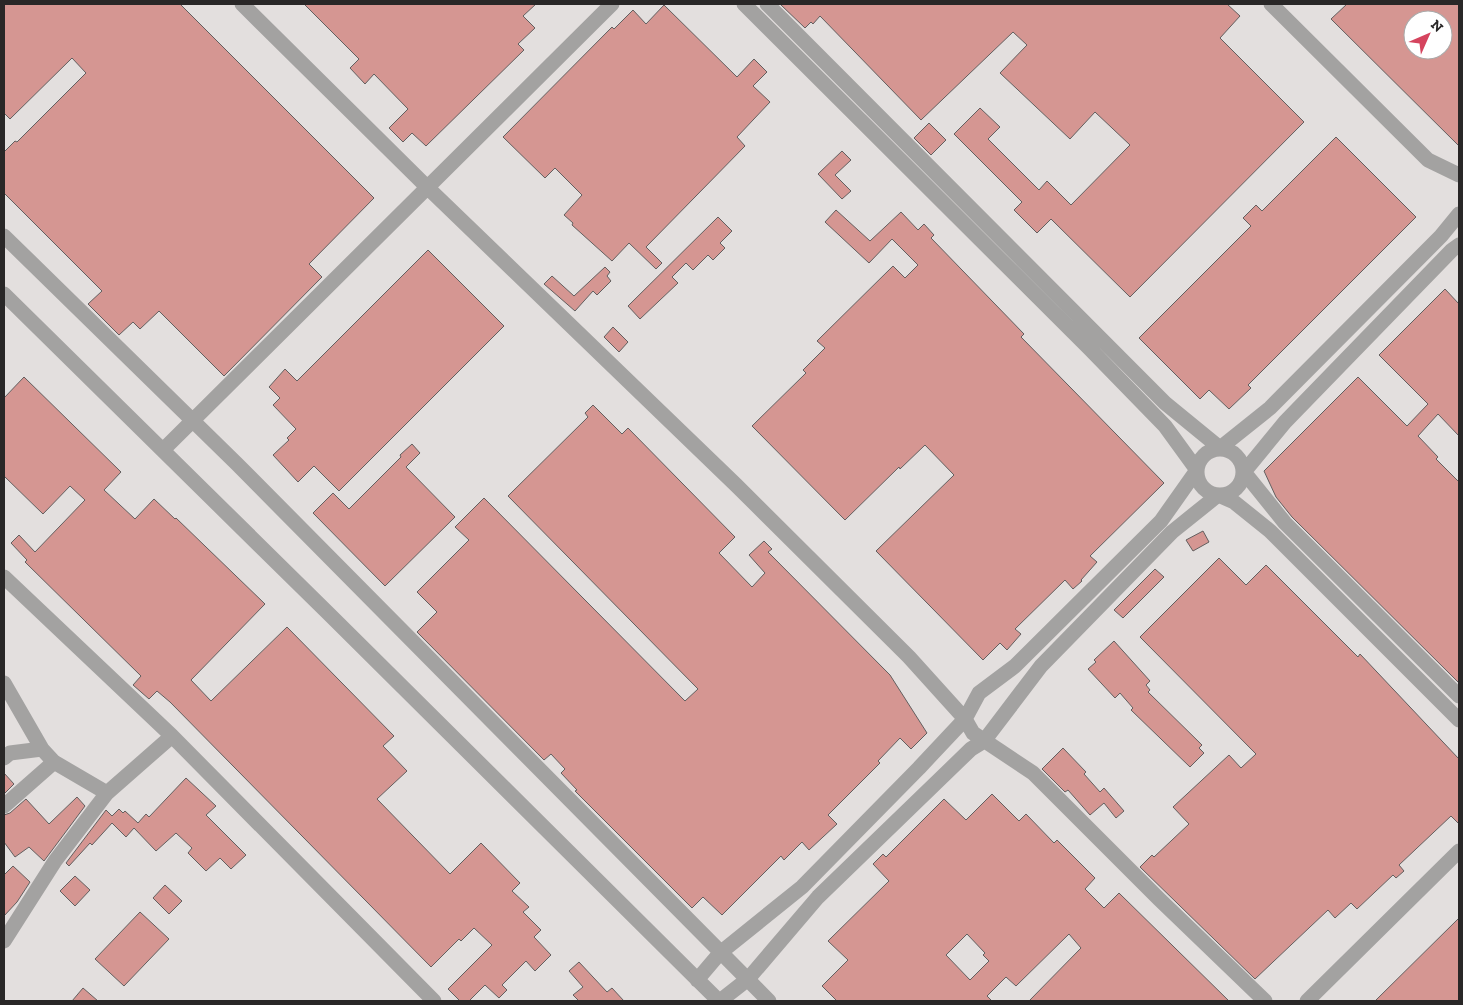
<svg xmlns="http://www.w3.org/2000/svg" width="1463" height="1005" font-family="'Zilla Slab',serif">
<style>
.building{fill:#d59692;stroke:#635f5f;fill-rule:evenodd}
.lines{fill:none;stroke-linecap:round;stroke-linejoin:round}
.minor{stroke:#a3a2a1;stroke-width:15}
</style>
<rect width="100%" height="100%" fill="#e3dfde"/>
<path class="building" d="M4,4H180L374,198L309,264L322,277L224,376L159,311L140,329L133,322L119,335L88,304L102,291L4,193V152L15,141L17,142L86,73L72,58L10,119L4,113Z
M304,4H536L523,16L535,28L518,44L524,50L426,146L412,133L403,142L389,128L408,109L374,74L365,84L350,68L359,59Z
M780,4H1227L1240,16L1220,38L1304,122L1130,297L1051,219L1037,233L1014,210L1022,202L954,134L980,108L1000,127L988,139L1039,190L1047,181L1071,205L1130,145L1095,112L1070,139L1000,73L1027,45L1013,32L921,120L820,16L813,24L811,22L805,28Z
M1347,4H1459V146L1331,19ZM1413,20H1443V50H1413Z
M664,5L737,77L754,59L767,72L753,86L770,102L737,137L745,146L646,247L662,263L656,269L629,243L612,261L572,225L573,223L564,215L582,195L555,168L545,178L503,137L612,27L614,29L633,10L646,24Z
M929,123L946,140L931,155L914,138Z
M1336,137L1416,217L1248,385L1251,388L1229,409L1209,390L1200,399L1139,338L1251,226L1243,218L1256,205L1262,211Z
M842,151L851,160L835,175L851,191L842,199L818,174Z
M836,210L870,241L901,212L918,230L924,224L934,235L931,238L1024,334L1021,337L1164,483L1090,556L1097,562L1081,580L1082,581L1073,589L1065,580L1015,629L1021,634L1007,650L1000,643L983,660L876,551L954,475L925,445L900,469L899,467L845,520L752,426L806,373L803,370L825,348L817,341L893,266L905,278L918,265L892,239L869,263L825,222Z
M718,217L732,231L720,243L725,248L713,260L708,255L693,270L686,263L672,277L678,283L640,319L628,306Z
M428,250L504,326L339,491L314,466L298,482L273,455L289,440L287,438L296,429L273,405L280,398L269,387L285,369L297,381Z
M605,267L610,272L607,276L611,281L597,295L593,291L575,311L544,284L552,276L574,296Z
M1445,289L1459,304V436L1438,414L1418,436L1438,457L1436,459L1459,482V683L1292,517L1276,497L1264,471L1358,377L1407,426L1428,404L1379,355Z
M613,327L628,342L619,352L604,337Z
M24,377L121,472L104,490L135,519L154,499L175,519L176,518L265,604L191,680L211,701L287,627L394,736L383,746L407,771L377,799L450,874L481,843L520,883L512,891L529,907L523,912L541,930L534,937L551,955L535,971L526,961L502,985L507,990L499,998L485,985L469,1001H460L448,989L492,945L474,928L461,941L459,939L431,967L170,702L157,691L149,699L133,685L141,676L25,562L27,560L11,543L19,535L35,552L85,500L70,486L43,514L4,476V398Z
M593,405L622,434L628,428L735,537L719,553L752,587L765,573L749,555L764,541L772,549L768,552L890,675L927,733L911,749L900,738L878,761L880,763L828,815L837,824L809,850L802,842L784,860L781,856L722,915L703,897L692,908L575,791L577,790L561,773L565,769L551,754L544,760L417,632L437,612L417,592L469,540L455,527L484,498L685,701L698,689L508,496L588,417L585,413Z
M412,444L420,453L406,467L455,517L385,586L313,513L333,493L349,509L401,457L400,455Z
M1203,531L1209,542L1193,551L1186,540Z
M1219,558L1246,585L1266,565L1358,657L1360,654L1459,759V824L1451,816L1399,865L1404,871L1396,878L1393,875L1357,909L1351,903L1335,918L1328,910L1255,979L1140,867L1152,855L1154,857L1189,824L1173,807L1229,755L1241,768L1256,754L1140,637Z
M1155,569L1164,577L1123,618L1114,610Z
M1114,641L1150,681L1146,685L1150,690L1148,692L1202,745L1199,748L1204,753L1190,767L1131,710L1133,708L1120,693L1115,698L1088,669L1096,662L1094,660Z
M1063,748L1086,772L1084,774L1100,792L1104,788L1124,811L1116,818L1104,803L1090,815L1068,790L1065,792L1042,769Z
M4,773L14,784L4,794Z
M186,778L216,806L206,815L246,855L231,869L220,858L206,871L188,853L192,848L176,833L156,851L134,828L126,837L112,823L92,845L90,843L69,866L66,863L106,810L112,816L119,809L123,813L125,811L138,823L146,814L149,817Z
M992,794L1019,821L1026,814L1054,843L1057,840L1095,878L1085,889L1104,908L1119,893L1229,1001H1029L1081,948L1069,934L1016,986L1006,977L987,996L992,1001H837L822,986L848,960L828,941L889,881L873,864L883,854L886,857L944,799L966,820ZM967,934L985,953L983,955L989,961L970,980L946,955Z
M77,797L85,806L44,861L29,847L15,857L4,842V815L10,813L26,799L49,824Z
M13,866L30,882L17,902L4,916V875Z
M75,876L90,890L75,906L60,891Z
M165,885L182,901L169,914L153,898Z
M140,912L169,939L124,986L95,959Z
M1459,918V1001H1375Z
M579,962L607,992L612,988L624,1001H579L573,995L583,987L569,971Z
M83,988L98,1001H72Z"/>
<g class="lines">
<path class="minor" d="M242,4L427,187L736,485L909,657L965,719L973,733L1033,773L1159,899L1265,1001
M767,4L1165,403L1220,448L1270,408L1441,236L1459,214
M1271,4L1428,160L1459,175
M4,236L237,464L769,1001
M1459,245L1452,250L1285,422L1244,472L1285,523L1459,696
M4,294L329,614L719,1001
M1197 472a23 23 0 1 1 46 0a23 23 0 1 1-46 0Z
M163,450L612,4
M4,577L172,736
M4,683L42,749L54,762L107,793
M4,758L10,753L42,749
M4,806L54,762
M4,941L55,861L107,793L172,736L434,1001
M697,980L720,953L802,887L919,768L965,719L979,693L1015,666L1161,521L1197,470L1165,426L1090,349L744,4
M720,1001L748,979L818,897L971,749L984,741L1041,666L1172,532L1218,495L1234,502L1270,531L1459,720
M1307,1001L1459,851"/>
</g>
<rect width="1463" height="1005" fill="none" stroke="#292727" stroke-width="10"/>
<g transform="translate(1428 35) rotate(45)"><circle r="24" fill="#ffffff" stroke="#a9a9a9"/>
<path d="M0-4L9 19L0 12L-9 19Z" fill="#d5445e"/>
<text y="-8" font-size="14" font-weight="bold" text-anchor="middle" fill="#292727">N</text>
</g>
</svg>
